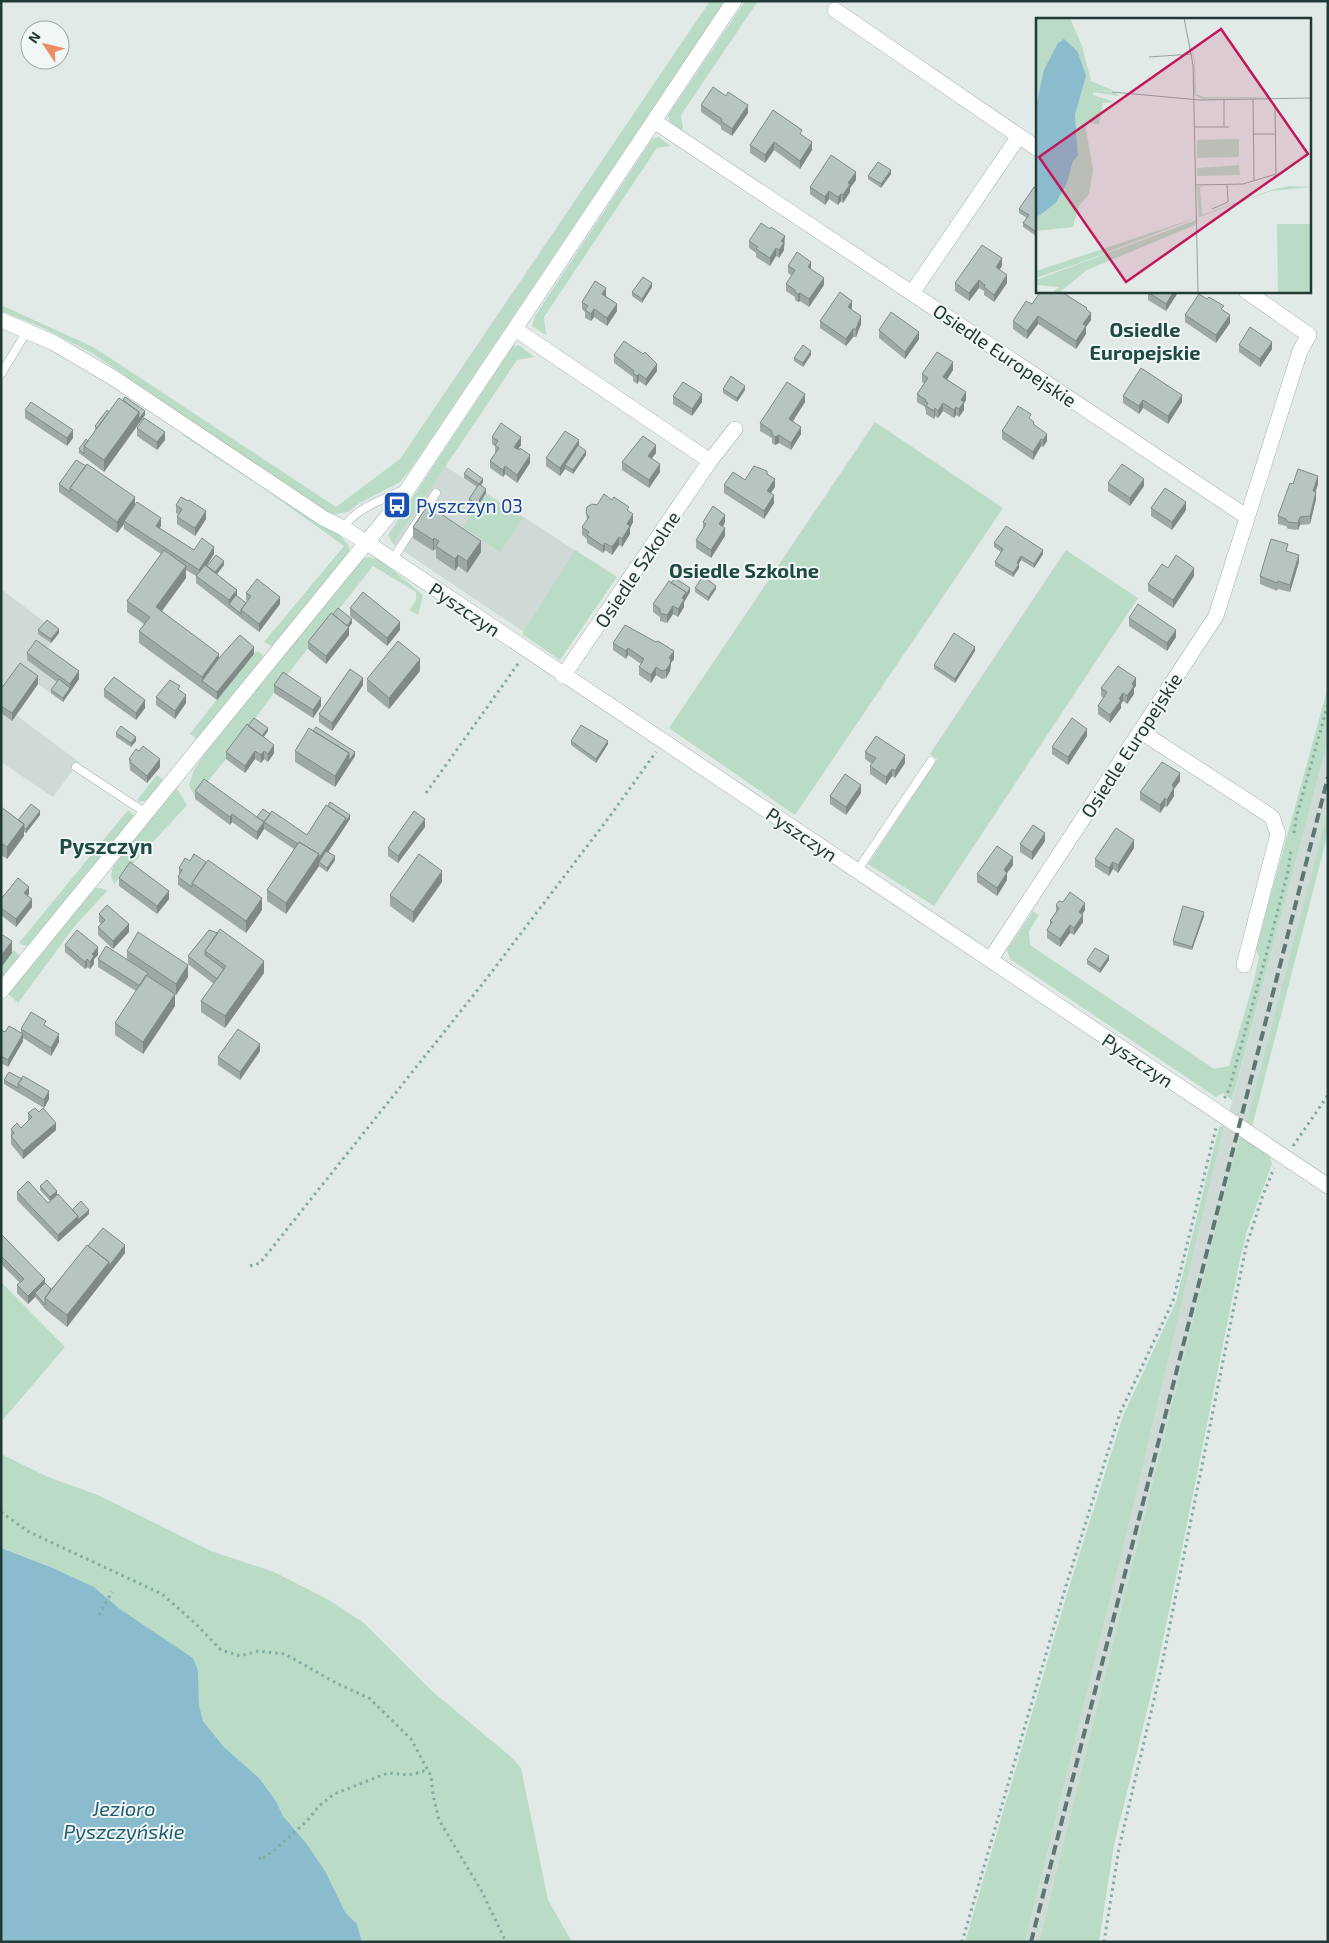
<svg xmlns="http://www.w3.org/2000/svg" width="1329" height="1943" font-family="'Exo 2',sans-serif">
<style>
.built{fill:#cfdad6}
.green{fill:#badbc6}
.water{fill:#8bbccd}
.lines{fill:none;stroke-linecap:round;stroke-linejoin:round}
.service-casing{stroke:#a4b2ae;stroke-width:9}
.minor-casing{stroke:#a4b2ae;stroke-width:16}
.path{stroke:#83aca3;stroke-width:3;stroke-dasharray:2.5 4;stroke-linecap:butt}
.service{stroke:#fff;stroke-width:8}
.minor{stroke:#fff;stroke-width:15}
.rail{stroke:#5c7671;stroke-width:4;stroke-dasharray:10 5;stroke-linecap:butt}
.wall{fill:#9da9a5}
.shaded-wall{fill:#7f8a86}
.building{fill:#b6c5c0;stroke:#7f8a86}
.labels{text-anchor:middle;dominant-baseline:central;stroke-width:4;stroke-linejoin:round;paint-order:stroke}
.street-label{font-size:19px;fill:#223a36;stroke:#f1f7f5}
.transit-label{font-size:19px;fill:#164399;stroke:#f1f7f5;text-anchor:start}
.neighbourhood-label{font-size:20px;font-weight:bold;fill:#1f4b44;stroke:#f1f7f5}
.water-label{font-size:20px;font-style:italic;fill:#205d72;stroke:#f1f7f5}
.quarter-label{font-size:21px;font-weight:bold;fill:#1f4b44;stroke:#f1f7f5}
.inset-road{fill:none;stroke:#95a4a0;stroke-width:1}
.view{fill:#c2185b;fill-opacity:0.15;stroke:#c2185b;stroke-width:2.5}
.inset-edge{fill:none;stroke:#223a36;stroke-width:2.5}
</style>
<rect width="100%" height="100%" fill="#e1eae7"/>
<path class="built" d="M445,466L616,577L561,657L393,544Z
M1,589L59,633L44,653L79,679L63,702L38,684L16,715L79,762L53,797L1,762Z
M1328,741V809L1246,1124L1229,1113Z
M1224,1126L1241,1136L1231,1166L1039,1942H1025L1133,1507Z"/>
<path class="green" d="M710,1H725L410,470L400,482L358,504L348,512L331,515L324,512L92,353L43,328L1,311V305L95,348L336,507L400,459Z
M745,1H758L681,115L683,128L680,132L670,123L668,115Z
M659,137L670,146L657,148L544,317L546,335L532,326L535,316L652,139Z
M519,345L534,357L517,360L393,544L388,535L513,346Z
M875,422L1003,508L795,815L669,728Z
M181,434L187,435L338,533L349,546V553L276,644L272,646L264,642L344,546L266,490Z
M485,494L523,518L500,552L463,527Z
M575,550L617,577L560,660L522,634Z
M1066,550L1138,598L934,906L868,864L937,759L930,754Z
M368,557L379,559L423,595L418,615L410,610L416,600V592L373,566L283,680L226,759L195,797L189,785L194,770L205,753L362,559Z
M257,651L262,654V660L199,740L190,734L234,677Z
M1328,687V741L1232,1100L1223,1093L1216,1097L1010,959L1007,950L1033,911L1039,915L1029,931L1030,945L1214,1069L1229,1066L1253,984L1259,957L1256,949Z
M157,775L165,781L149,800L140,802L137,800Z
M176,787L187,805L114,884L111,875L114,863Z
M1328,809V833L1252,1127L1246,1124Z
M128,810L136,817L32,944L25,946L19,943Z
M93,888H101L107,891L74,927L18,1003L9,995L12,989Z
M14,950L19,955L18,961L1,982V968Z
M1224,1126L1133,1507L1025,1942H965L1067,1594L1123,1416L1176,1302L1219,1127Z
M1241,1136L1270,1156L1272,1164L1247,1231L1241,1255L1183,1544L1155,1678L1114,1845L1099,1942H1039L1231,1166Z
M1,1282L65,1347L1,1422Z
M1,1454L48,1477L98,1495L211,1551L274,1572L329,1600L364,1623L432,1691L510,1756L521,1768L548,1900L572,1942H362L357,1924L345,1912L306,1843L283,1816L276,1801L259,1778L224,1747L203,1721L199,1705L198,1670L193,1658L120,1609L94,1587L53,1568L1,1548Z"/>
<path class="water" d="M1,1548L53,1568L94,1587L120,1609L193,1658L198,1670L199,1705L203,1721L224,1747L259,1778L276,1801L283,1816L306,1843L325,1871L345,1912L357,1924L362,1942H1Z"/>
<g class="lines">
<g class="service-casing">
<path id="service" d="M1,374L27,331
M343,528C356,508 382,500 403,490
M392,560L436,493
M76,767L146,813
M857,871L931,761"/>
</g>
<g class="minor-casing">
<path id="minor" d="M835,10L1038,149
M654,121L1247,517
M912,293L1019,136
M1,320L54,343L112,377L323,518L343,528L366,542L1328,1186
M515,329L710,461
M563,676L710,461L735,429
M1140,731L1272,817L1278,834L1244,965
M990,960L1216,616L1300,351L1309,335L1246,291
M1,991L397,505L734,1"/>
</g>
<path class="path" d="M426,793L520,661
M1294,833L1296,818L1328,704
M1224,1098L1227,1095L1230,1086L1264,963L1288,871L1291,850
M1293,1146L1328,1095
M250,1266L260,1263L484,982L610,816L656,752
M1,1512L27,1531L162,1594L196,1624L221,1650L240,1656L258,1651L285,1654L336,1683L369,1698L411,1739L431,1776L433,1795L439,1820L481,1890L506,1942
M99,1615L112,1592
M259,1857L261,1860L277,1848L307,1821L319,1806L334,1794L388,1773L409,1775L428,1770
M962,1942L1065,1589L1120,1413L1173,1301L1216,1128
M1104,1942L1119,1848L1160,1674L1246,1247L1263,1195L1274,1168"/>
<use href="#service" class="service"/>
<use href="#minor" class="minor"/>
<path class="rail" d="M1031,1942L1328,777"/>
</g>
<path class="wall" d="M701,105L748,113L732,136L721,129V126L701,112Z
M802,136L812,150L800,169L774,150L765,163L750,153V145Z
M891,174L881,188L868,179V176Z
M856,180L850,188V192L843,203L841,201L838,205L829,199L825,205L810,194V187Z
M1038,189V237L1023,227V223L1027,218L1019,213V209Z
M749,241L785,244L784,245V250L779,258L776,256L770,266L756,257V253L749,248Z
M788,266L811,269L824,285L809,307L800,301L798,302L795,300V297L786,291V284L792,276L788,273Z
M1002,266L999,270L1007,283L994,302L984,295V291L979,288L969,301L955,291V283Z
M652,287L642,303L632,296V292Z
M1148,291H1179L1166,311L1148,300Z
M606,295V296L617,311L607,326L594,317L591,321L585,318V312L582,309V302Z
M1032,304L1087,310L1091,320L1086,327V334L1076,349L1038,324L1027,339L1013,329V321Z
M852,308L851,310L861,324L856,337H853L846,346L820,328V321Z
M1185,315L1230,323L1216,343L1185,322Z
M879,330L919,339L905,359L879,338Z
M1239,345L1272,349L1260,367L1239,352Z
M614,355L657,371L646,386L639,381L637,384L633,381V377L614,363Z
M811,355L803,367L794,361V358Z
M953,370L947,380L966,400L964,403V410L959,417L956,415L954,418L943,411L938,418L935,416L934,419L926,414V410L925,409V407L917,402V394L924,383L922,382V374Z
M723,389L745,390L737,402L723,393Z
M673,396L702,402L692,416L673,404Z
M1123,396L1182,402L1168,424L1143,408L1139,414L1123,403Z
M805,402L793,421L801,434L791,450L779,443L775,445L772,443V438L760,431V423Z
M25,410L73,438L67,446L25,418Z
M109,412L145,415L104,472L79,453V449L88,441L95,431V426Z
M1031,420L1034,425L1047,441L1043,447L1041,446L1033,460L1002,439V431Z
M137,428L165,440L157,450L137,436Z
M492,437L521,445L517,449L530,463L517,483L505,474L503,477L490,468V461L495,453V446L492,444Z
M579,446L586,455L573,474L565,469L560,476L546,466V458Z
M656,453L652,458L660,472L649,488L622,470V462Z
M464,474L483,482L481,485L486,493L477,507L469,503V499L477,487L464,478Z
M767,474L775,487L771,493L774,503L764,519L724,493V485Z
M1108,483L1144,486L1130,506L1108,491Z
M59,484L135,505L161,526L160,528L194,550L214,554L206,566L224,565L217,574L237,596L246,603L247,601L246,600V593L280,604L259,632L196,583V576L186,570V578L162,611L219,658L254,654L217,700L139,643V631L144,624L127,612V601L161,554L124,529V524L117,533L59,492Z
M1293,484H1318L1316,491V499L1310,524L1300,525L1298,530L1288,529L1286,526L1278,524V516Z
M176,505L206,519L195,536L177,524V517L178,515L176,513Z
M1151,508L1186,510L1172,530L1151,516Z
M629,512L633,522L630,528V534L622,547L619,545L612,555L605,550L603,553L587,543V539L582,535V527L587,521L586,513Z
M703,522H725L723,527L725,536L711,558L696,548V540L703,529Z
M413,527L481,552L467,573L458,566L455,571L436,558V550L434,549L433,551L413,538Z
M994,543L1043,554L1034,568L1021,560L1018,564L1019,568L1013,577L995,566V562L1001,552L994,547Z
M1288,552L1299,562L1290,592L1278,589L1277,591L1260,584V576Z
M1194,576L1173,608L1148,591V584Z
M695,588L716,589L708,601L695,592Z
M690,592L684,602V607L678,617L673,614L667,623L660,621V617L653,612V604Z
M350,608L400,630L387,646L350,616Z
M333,614L352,623L349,627V635L326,664L308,649V642Z
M1129,618L1176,637L1167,651L1129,626Z
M38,630L59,633L51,643L38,634Z
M613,643L674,659L671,663L670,671L666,678L662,679L656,675L651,683L639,675V667L641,664L628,655L626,659L613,650Z
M975,651L955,683L934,669V665Z
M27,653L79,679L63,702L51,693V690L57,682L27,660Z
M420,671L389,709L367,691V679Z
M38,684L12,721L1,713V689Z
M274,685L321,706L313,718L274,693Z
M363,685L332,731L319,722V714Z
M1136,686L1134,688V694L1127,704L1123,701L1121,704V708L1110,723L1098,714V706L1104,698L1101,696V688Z
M104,689L145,708L136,720L104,697Z
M180,691L186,703L175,719L156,705V697Z
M248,726L268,731L263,737L274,753L268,762L264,759L261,763L255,759L245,773L226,759V752Z
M116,733L136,741L131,747L116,737Z
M1087,736L1068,765L1052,754V747Z
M571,741L608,744L596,763L571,745Z
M295,751L355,756L335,787L295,762Z
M865,752L905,763L895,778L892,776L886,785L870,774V766L872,764L865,759Z
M129,759L160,767L147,783L130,770Z
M1180,781L1174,789V796L1167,807L1165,806L1160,813L1140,800V792Z
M195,791L257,817L270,814L307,835L350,819L328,852L335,860L327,872L319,866L286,914L267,901V890L294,849L264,829L257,840L232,822L230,825L195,799Z
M861,793L846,815L830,804V796Z
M1,807L18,820L40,815L26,833L24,832V836L7,859L1,855Z
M425,827L398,863L388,856V848Z
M1045,841L1032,860L1020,852V844Z
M1134,848L1118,873L1113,869L1109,876L1095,867V859Z
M1013,865L1007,873V880L997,896L977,882V874Z
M179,868L262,910L246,933L178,885V877L179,876Z
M119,878L169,899L157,914L119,886Z
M442,882L413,923L390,906V895Z
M29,894L28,896L32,907L16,927L1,915V899Z
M1056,905L1085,910L1082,914L1083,922L1074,935L1070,933L1060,947L1047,938V930L1050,925V921L1056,912Z
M99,914L129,932L113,949L98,935V927L101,924L99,922Z
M1204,916L1192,950L1173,945V941Z
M209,930L264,973L225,1028L201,1012V1001L214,984L188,964V956Z
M65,945L98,955L94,959V964L90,969L87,967L85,969L65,952Z
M127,951L188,977L176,995H175V1006L143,1054L115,1035V1023L136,991L98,967V959H127Z
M1087,960H1109L1100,973L1087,964Z
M46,1027L59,1042L51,1056L23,1038V1041L8,1067L1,1063V1030L5,1032L21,1033V1029Z
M260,1051L240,1080L218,1065V1057Z
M22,1079L49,1099L44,1108L4,1084V1080Z
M28,1113L56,1130L23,1159L11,1144V1129L21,1128L28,1121Z
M40,1186L57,1195L50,1201L40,1190Z
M17,1192L48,1203L89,1214L58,1242L17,1200Z
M1,1234L51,1289L88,1246L125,1253L67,1327L45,1309L35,1297L28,1304L17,1293V1285L20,1283L1,1264Z"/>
<path class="shaded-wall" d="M748,105V113L732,136V129Z
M774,142V150L765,163V155Z
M812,142V150L800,169V161Z
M891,170V174L881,188V184Z
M856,172V180L850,188V192L843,203V195L848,183Z
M829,191V199L825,205V197Z
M841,194V201L838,205V197Z
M785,236L784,250L779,258V250L781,241Z
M776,248V256L770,266V258Z
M1002,258V266L996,275V267Z
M811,262V269L808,267Z
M1007,275V283L994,302V295Z
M824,278V285L809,307V299Z
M979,280V288L969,301V293Z
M652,283V287L642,303V299Z
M606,288V295L602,302V294Z
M1174,291H1179L1166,311V304Z
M800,293V301L798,302V294Z
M852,301V308L848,315V307Z
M617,304V311L607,326V318Z
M594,309V317L591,321V314Z
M1091,313V320L1086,327V334L1076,349V341L1083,324Z
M1230,315V323L1216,343V335Z
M861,316V324L856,337V329Z
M1038,316V324L1027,339V331Z
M853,329V337L846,346V339Z
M919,332V339L905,359V352Z
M1272,342V349L1260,367V359Z
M811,351V355L803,367V363Z
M953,362V370L943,385V377Z
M657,364V371L646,386V379Z
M639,374V381L637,384V376Z
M745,386V390L737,402V398Z
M966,392V400L964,403V410L959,417V409L961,400Z
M702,394V402L692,416V409Z
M805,394V402L789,427V419Z
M1182,395V402L1168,424V416Z
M1143,400V408L1139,414V406Z
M943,403V411L938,418V411Z
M956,407V415L954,418V410Z
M935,408V416L934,419V411Z
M145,411V415L104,472V460L139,412Z
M801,427V434L791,450V443Z
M73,430V438L67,446V438Z
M165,432V440L157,450V442Z
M1047,434V441L1043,447V440Z
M779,435V443L775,445V437Z
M521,437V445L514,455V447Z
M1041,439V446L1033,460V452Z
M579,440V448L565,465V469L560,476V468Z
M656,445V453L648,463V456Z
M586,451V455L573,474V470Z
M530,455V463L517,483V475Z
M660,464V472L649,488V480Z
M505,466V474L503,477V470Z
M1318,476V484L1313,498V491Z
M483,479V482L479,488V484Z
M775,479V487L767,498V491Z
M1144,479V486L1130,506V498Z
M486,489V493L477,507V504Z
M1316,492V499L1310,524V516Z
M774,495V503L764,519V511Z
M135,497V509L124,521V524L117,533V522Z
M1186,502V510L1172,530V522Z
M206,511V519L195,536V528Z
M633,514V522L630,528V534L622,547V539L627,524Z
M725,515V522L719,532V524Z
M1300,517V525L1298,530V523Z
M161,518V526L156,533V526Z
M725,528V536L711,558V550Z
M619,537V545L612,555V547Z
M434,538V549L433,551V540Z
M481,541V552L467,573V561Z
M605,543V550L603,553V546Z
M214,547V554L199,578V570Z
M1043,550V554L1034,568V564Z
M458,555V566L455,571V559Z
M1299,555V562L1290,592V585Z
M1021,556V560L1017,567V563Z
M224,561V565L213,579V575Z
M1019,564V568L1013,577V573Z
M186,566V578L156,619V607Z
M1194,568V576L1173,608V600Z
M716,586V589L708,601V597Z
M690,588V592L684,602V607L678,617V609L682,598Z
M237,590V597L229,604V600Z
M280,597V604L259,632V624Z
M673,606V614L667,623V615Z
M352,619V623L349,627V635L326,664V656Z
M400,622V630L387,646V638Z
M59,629V633L51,643V639Z
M1176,630V637L1167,651V643Z
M254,647V654L217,700V692Z
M975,647V651L955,683V679Z
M628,648V655L626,659V651Z
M674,651V659L671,663L670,671L666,678V670L669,658Z
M219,654V666L202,681V677Z
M420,659V671L389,709V698Z
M656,667V675L651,683V675Z
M79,671V679L63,702V698L70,688V684Z
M38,676V684L12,721V713Z
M363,678V685L332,731V723Z
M1136,678V686L1134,688V694L1127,704V696L1132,684Z
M1123,693V701L1121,704V708L1110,723V715L1119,699Z
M186,695V703L175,719V711Z
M321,698V706L313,718V710Z
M145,700V708L136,720V713Z
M268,728V731L260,742V738Z
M1087,729V736L1068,765V757Z
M136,737V741L131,747V743Z
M608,741V744L596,763V759Z
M274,745V753L268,762V754Z
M255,751V759L245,773V766Z
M264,751V759L261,763V755Z
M355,752V756L335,787V776L349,753Z
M905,755V763L895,778V771Z
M160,759V767L147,783V776Z
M892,769V776L886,785V777Z
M1180,773V781L1174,789V796L1167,807V800L1172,785Z
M861,785V793L846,815V807Z
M1165,798V806L1160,813V805Z
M40,811V815L26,833V829Z
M232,814V822L230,825V817Z
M350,815V819L321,863L319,862V866L286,914V903L319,854L346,818Z
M425,819V827L398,863V856Z
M264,822V829L257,840V832Z
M24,824V836L7,859V847Z
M1045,833V841L1032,860V852Z
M1134,840V848L1118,873V865Z
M335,856V860L327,872V868Z
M1013,857V865L1007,873V880L997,896V888L1004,870Z
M1113,862V869L1109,876V868Z
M442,871V882L413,923V912Z
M29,887V894L24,901V893Z
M169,891V899L157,914V906Z
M262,898V910L246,933V921Z
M32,899V907L16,927V919Z
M1085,903V910L1079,920V912Z
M1204,912V916L1192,950V947Z
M1083,915V922L1074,935V928Z
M129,924V932L113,949V941Z
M1070,925V933L1060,947V939Z
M12,941V953L1,968V956Z
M98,947V955L94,959V964L90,969V962L92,954Z
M1109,956V960L1100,973V969Z
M87,959V967L85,969V962Z
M264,961V973L225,1028V1016Z
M188,965V977L176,995V984Z
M175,994V1006L143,1054V1042Z
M23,1034V1041L8,1067V1060Z
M59,1034V1042L51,1056V1048Z
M260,1044V1051L240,1080V1072Z
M49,1091V1099L44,1108V1100Z
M56,1123V1130L23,1159V1151Z
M57,1191V1195L50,1201V1197Z
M89,1210V1214L58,1242V1235L78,1216Z
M125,1245V1253L67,1327V1315L109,1262Z
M45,1279V1287L35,1293V1297L28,1304V1296Z"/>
<path class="building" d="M713,87L726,96L728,92L748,105L732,129L721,121L722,119L701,105Z
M773,110L802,130L800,134L812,142L800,161L774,142L765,155L750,145Z
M831,155L856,172L848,183L850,184L843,195L841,194L838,197L829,191L825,197L810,187Z
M878,162L891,170L881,184L868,176Z
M1034,187L1038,189V233L1023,223L1029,215L1019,209Z
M761,223L770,229L771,227L785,236L781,241L784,243L779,250L776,248L770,258L756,249L758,247L749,241Z
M982,245L1002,258L996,267L1007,275L994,295L984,287L985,285L979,280L969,293L955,283Z
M797,252L811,262L808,267L824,278L809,299L800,293L798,294L795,292V290L786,284L795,270L788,266Z
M643,277L652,283L642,299L632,292Z
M595,281L606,288L602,294L617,304L607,318L594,309L591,314L585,310L588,306L582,302Z
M1041,291H1060L1087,308L1086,309L1091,313L1083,324L1086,326L1076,341L1038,316L1027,331L1013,321L1026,301L1032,304Z
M1148,291H1174L1166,304L1148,292Z
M840,292L852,301L848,307L861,316L856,329H853L846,339L820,321Z
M1199,294L1207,299L1209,297L1224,306L1221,309L1230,315L1216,335L1185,315Z
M891,312L919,332L905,352L879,330Z
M1250,327L1272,342L1260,359L1239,345Z
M624,341L643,354L645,352L657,364L646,379L639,374L637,376L633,373L634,371L614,355Z
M803,345L811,351L803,363L794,358Z
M937,352L953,362L943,377L966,392L961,400L964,402L959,409L956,407L954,410L943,403L938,411L935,408L934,411L926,406L928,403L925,401L926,400L917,394L928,378L922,374Z
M1141,368L1182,395L1168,416L1143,400L1139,406L1123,396Z
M731,376L745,386L737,398L723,389Z
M683,382L702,394L692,409L673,396Z
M787,382L805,394L789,419L801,427L791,443L779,435L775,437L772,435V431L760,423Z
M125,397L145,411L139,419V412L123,400Z
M119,398L139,412L104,460L84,446Z
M31,402L73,430L67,438L25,410Z
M1018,406L1031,414L1029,418L1034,422L1033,424L1047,434L1043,440L1041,439L1033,452L1002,431Z
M107,410L109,412L97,428L95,426Z
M144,418L165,432L157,442L137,428Z
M501,423L521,437L514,447L519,450L520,448L530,455L517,475L505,466L503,470L490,461L499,448L495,445L498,441L492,437Z
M565,431L579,440L560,468L546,458Z
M643,436L656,445L648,456L660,464L649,480L622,462Z
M86,439L88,441L84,446V454L79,449Z
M578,445L586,451L573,470L565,465Z
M76,460L86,466L70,488V492L59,484Z
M87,464L135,497L117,522L70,488Z
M1122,464L1144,479L1130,498L1108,483Z
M754,466L767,471V474L775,479L767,491L774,495L764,511L724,485L733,472L745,480Z
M468,468L483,479L479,484L464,474Z
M1298,469L1318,476L1313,491L1316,492L1310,516L1300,517L1298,523L1288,522L1286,519L1278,516L1290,483L1293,484Z
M479,484L486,489L477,504L469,499Z
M1165,488L1186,502L1172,522L1151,508Z
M604,494L612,500L614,497L629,507L627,510L633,514L627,524L630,526L622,539L619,537L612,547L605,543L603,546L587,535L589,532L582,527L589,517L586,513L587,507L592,504L597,505Z
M181,497L188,501L189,500L206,511L195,528L177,517L182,509L176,505Z
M137,502L161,518L156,526L194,550L202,538L214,547L199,570L124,521Z
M428,505L481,541L467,561L458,555L455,559L436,546L439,541L434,538L433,540L413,527Z
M713,506L725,515L719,524L725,528L711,550L696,540L706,524L703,522Z
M1006,526L1043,550L1034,564L1021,556L1017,563L1019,564L1013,573L995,562L1003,549L994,543Z
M1271,539L1288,544L1286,551L1299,555L1290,585L1278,581L1277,583L1260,576Z
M164,550L186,566L156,607L219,654L202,677L139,631L150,617L127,601Z
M216,555L224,561L215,572L207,566Z
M1176,555L1194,568L1173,600L1148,584L1162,564L1168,568Z
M205,565L237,590L229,600L196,576Z
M703,576L716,586L708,597L695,588Z
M675,578L690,588L686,595V592L671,583Z
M257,579L280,597L259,624L241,610L251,596L246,593Z
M669,581L686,592L682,598L684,600L678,609L673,606L667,615L660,613V609L653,604Z
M363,592L400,622L387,638L350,608Z
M236,595L246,603L241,610V614L229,604Z
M1138,604L1176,630L1167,643L1129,618Z
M338,608L352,619L347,626L333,614Z
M331,613L349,627L326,656L308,642Z
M47,620L59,629L51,639L38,630Z
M625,625L656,642L658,641L674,651L669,658L671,659L670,664L666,670L662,671L656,667L651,675L639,667L644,659L628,648L626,651L613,643Z
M954,633L975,647L955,679L934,665Z
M240,635L254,647L217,692L202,681L219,658Z
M36,640L79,671L70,684L27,653Z
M398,641L420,659L389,698L367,679Z
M20,663L38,676L12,713L1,706V689Z
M1118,666L1136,678L1132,684L1134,686L1127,696L1123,693L1119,699L1121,700L1110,715L1098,706L1107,692L1101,688Z
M350,669L363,678L332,723L319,714Z
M283,672L321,698L313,710L274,685Z
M114,677L145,700L136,713L104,689Z
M59,679L70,688L63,698L51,690Z
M170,680L180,686L178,689L186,695L175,711L156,697Z
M254,718L268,728L262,736L248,726Z
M1072,718L1087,729L1068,757L1052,747Z
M247,724L274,745L268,754L264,751L261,755L255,751L245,766L226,752Z
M581,725L608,741L596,759L571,741Z
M121,726L136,737L131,743L116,733Z
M316,727L355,752L349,761V753L313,731Z
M309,728L349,753L335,776L295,751Z
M876,736L905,755L895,771L892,769L886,777L870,766L876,758L865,752Z
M143,746L160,759L147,776L130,762L131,760L129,759L136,749L139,751Z
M1162,762L1180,773L1172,785L1174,788L1167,800L1165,798L1160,805L1140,792Z
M845,774L861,785L846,807L830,796Z
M204,779L264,822L257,832L232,814L230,817L195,791Z
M330,802L350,815L346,822V818L328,806Z
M31,804L40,811L26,829L24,828V824L18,820Z
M326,805L346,818L319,858V854L299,842L298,844L264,822L272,811L307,835Z
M1,807L24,824L7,847L1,843Z
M263,809L270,814L264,822L257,817Z
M414,811L425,819L398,856L388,848Z
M1033,825L1045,833L1032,852L1020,844Z
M1116,828L1134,840L1118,865L1113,862L1109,868L1095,859Z
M299,842L319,854L286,903L267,890Z
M997,846L1013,857L1004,870L1007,873L997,888L977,874Z
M326,851L335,856L327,868L319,862Z
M194,854L206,862L192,883V887L178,877L182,870L179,868L185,858L190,861Z
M419,854L442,871L413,912L390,895Z
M208,860L262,898L246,921L192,883Z
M130,862L169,891L157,906L119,878Z
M18,878L29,887L24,893L32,899L16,919L1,908V899Z
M1070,892L1085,903L1079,912L1083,915L1074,928L1070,925L1060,939L1047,930L1052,922L1050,921L1059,908L1056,905L1059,901L1063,902Z
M107,905L129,924L113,941L98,927L105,920L99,914Z
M1183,906L1204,912L1192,947L1173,941Z
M220,929L264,961L225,1016L201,1001L226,966L205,951Z
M77,930L98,947L92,954L94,956L90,962L87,959L85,962L65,945Z
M209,930L218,933L205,951V955L224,969L217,979L188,956Z
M138,932L188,965L176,984L127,951Z
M1,934L12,941L1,956Z
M106,946L148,973L140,986L98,959Z
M1095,948L1109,956L1100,969L1087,960Z
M146,975L175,994L143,1042L115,1023Z
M31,1012L46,1021L44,1025L59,1034L51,1048L21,1029Z
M9,1026L23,1034L8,1060L1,1056V1030L5,1032Z
M238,1029L260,1044L240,1072L218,1057Z
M9,1072L22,1079L18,1084V1088L4,1080Z
M23,1076L49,1091L44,1100L18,1084Z
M35,1108L39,1112L43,1108L56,1123L23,1151L11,1136L14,1133L11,1129L17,1123L21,1128L32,1117L28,1113Z
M47,1180L57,1191L50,1197L40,1186Z
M28,1181L48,1203L58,1194L78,1216L58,1235L17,1192Z
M81,1201L89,1210L78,1220V1216L72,1210Z
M103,1228L125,1245L109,1266V1262L88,1246Z
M1,1234L45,1279L28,1296L17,1285L24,1279L1,1256Z
M87,1245L109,1262L67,1315L45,1298Z
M45,1283L51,1289L45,1298V1305L35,1293Z"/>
<defs>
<g id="bus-square" transform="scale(1.4375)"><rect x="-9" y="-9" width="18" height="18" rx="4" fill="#1a4fb4" stroke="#f1f7f5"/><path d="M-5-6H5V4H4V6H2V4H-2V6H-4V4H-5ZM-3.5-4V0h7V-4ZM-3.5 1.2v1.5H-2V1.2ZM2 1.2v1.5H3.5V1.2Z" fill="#fff"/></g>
</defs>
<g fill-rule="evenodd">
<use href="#bus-square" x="397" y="505"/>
</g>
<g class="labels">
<g class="street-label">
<text transform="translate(1005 355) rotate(34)">Osiedle Europejskie</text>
<text transform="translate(637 569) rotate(-56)">Osiedle Szkolne</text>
<text transform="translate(465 609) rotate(34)">Pyszczyn</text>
<text transform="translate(1131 745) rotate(-57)">Osiedle Europejskie</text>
<text transform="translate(802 834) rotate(34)">Pyszczyn</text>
<text transform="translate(1138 1060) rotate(34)">Pyszczyn</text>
</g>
<g class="transit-label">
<text x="416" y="505">Pyszczyn 03</text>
</g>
<g class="neighbourhood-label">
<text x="1145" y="329">Osiedle<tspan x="1145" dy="23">Europejskie</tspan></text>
<text x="744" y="570">Osiedle Szkolne</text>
</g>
<g class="water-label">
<text x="124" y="1808">Jezioro<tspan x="124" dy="23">Pyszczyńskie</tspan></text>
</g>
<g class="quarter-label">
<text x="106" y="845">Pyszczyn</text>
</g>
</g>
<g transform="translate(1036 18)">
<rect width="275" height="275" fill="#e1eae7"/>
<path d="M0,0H34L46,28L55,63L78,73L61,72L80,75L83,78L57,74V77L79,84L67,85L63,106L49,105L57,152L53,176L43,188L37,209L0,213V200L20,185L31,165L37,143L42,138L39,97L50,58L42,34L25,22L8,54L0,87ZM151,10L159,43L160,76L168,79H248L166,81L160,78L158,75V43ZM203,121V139L161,140V122ZM203,147L204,157L161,158V150ZM167,168L164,170L166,197L238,171L254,168L275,169L235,173L163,199L161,169ZM160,200L41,246L0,260V253ZM160,202L159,207L51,252L23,275H16L23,269L0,267V262ZM241,206H275V275H242Z" fill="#badbc6"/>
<path d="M28,21L42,34L50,58L39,97L42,138L37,143L31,165L20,185L0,200V87L8,52L22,25Z" fill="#8bbccd"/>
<path class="inset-road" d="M148,0L157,47L162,275M113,39L156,36M76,74L164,82L275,80M188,81V108M217,81L218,162M159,109H193M217,116H239M160,167L207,166L240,156L239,90M176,191L192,184L191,166"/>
<path class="view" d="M185,11L272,136L90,264L3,139Z"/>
<rect width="275" height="275" class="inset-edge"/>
</g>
<rect width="1329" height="1943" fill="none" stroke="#223a36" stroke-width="5"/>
<g transform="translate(45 45) rotate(305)"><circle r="24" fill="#f1f7f5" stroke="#9eaba9"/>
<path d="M0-4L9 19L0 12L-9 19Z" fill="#ea8e5f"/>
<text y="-8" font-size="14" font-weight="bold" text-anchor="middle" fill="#223a36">N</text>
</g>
</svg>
